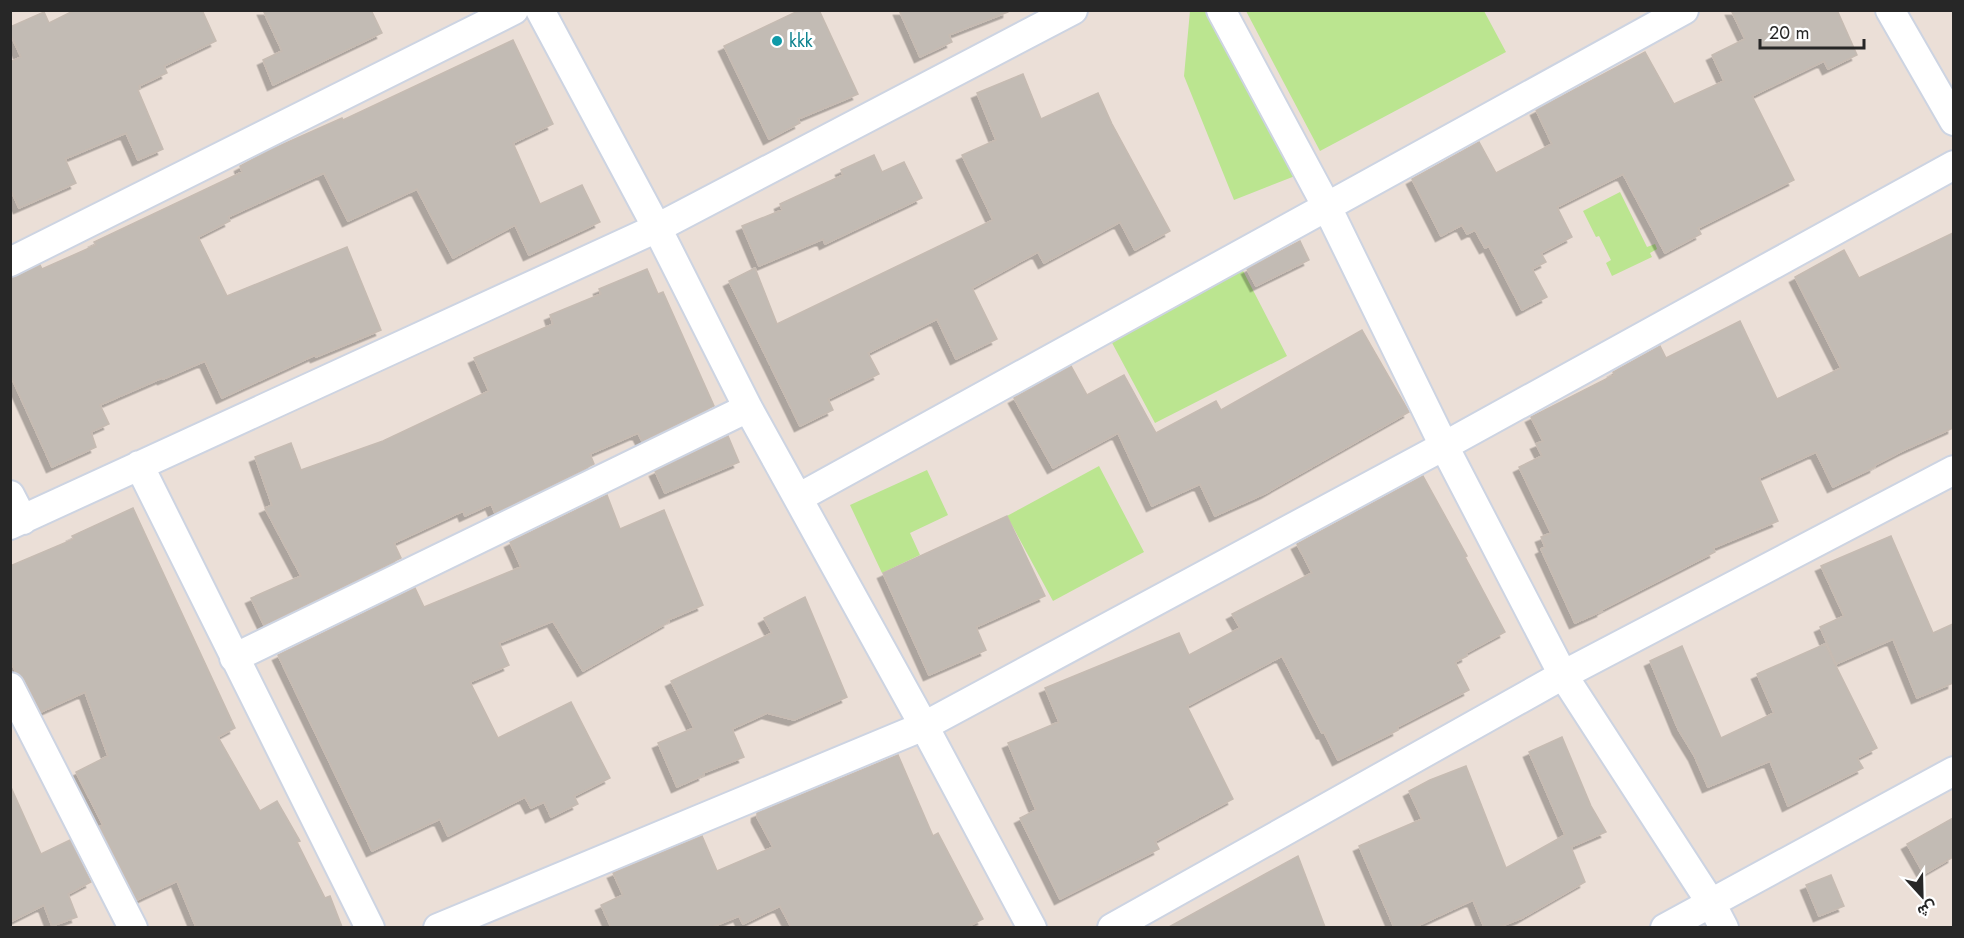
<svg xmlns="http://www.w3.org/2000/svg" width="1964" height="938" font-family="Jost,Vazirmatn,sans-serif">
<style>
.green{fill:#bbe590}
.building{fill:#c2bbb4;stroke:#c6bbb2;stroke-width:1.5;filter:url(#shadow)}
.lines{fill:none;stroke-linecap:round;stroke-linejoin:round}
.street-casing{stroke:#cdd4e2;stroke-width:32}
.street{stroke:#fff;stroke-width:28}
.culture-dot{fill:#0f9aa8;stroke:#fff;stroke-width:2}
.labels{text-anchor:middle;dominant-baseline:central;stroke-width:6;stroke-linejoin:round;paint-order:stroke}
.culture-label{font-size:18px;fill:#0d838f;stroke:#fff;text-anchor:start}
</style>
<defs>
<filter id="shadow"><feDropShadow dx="-5.5" dy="5.5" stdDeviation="0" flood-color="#0004"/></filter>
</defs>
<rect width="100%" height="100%" fill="#ebdfd7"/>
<path class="green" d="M1190,11H1209L1295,176L1234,200L1184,76Z
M1246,11H1484L1506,52L1320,151Z
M1620,192L1647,247L1655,244L1657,249L1650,253L1652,257L1612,276L1606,263L1611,260L1599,236L1596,237L1583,211Z
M1240,265L1287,356L1155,423L1110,339Z
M1099,466L1144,552L1053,601L1007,516Z
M927,470L948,515L910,533L920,555L882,573L850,505Z"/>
<path class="building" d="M75,10H202L216,41L164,66L167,73L139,86L140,89L138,90L163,149L138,160L126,133L65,159L76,183L19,208L10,188V62L21,57L10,33V27L44,12L49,23Z
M263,10H371L382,33L273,85L263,60L282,51Z
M800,10H819L858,94L798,119L800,123L769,139L724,46Z
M899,10H1008V12L949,35L952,42L920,57Z
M1731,10H1837L1857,55L1828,69L1824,61L1752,96L1794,180L1698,228L1701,234L1665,253L1623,174L1557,207L1572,237L1541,253L1546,262L1532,269L1547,297L1522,310L1489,246L1485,248L1475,230L1467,234L1462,225L1441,236L1412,179L1479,142L1496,173L1552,144L1536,110L1645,52L1674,104L1724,81L1712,55L1745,39Z
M513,40L553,124L513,143L540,204L582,185L600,222L529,255L515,225L453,258L417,189L348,221L324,173L228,217L230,221L198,237L227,296L347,247L381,330L316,357L315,355L222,398L205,361L163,379L162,378L100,405L109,424L91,432L96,447L52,467L10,374V278L40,265L42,269L96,245L94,242L242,172L240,166L268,151L342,118L343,120Z
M1023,74L1041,119L1098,93L1112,124L1170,231L1135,250L1120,222L1044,263L1038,252L972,288L997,339L956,359L937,319L868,353L879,374L828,399L833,410L800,426L729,281L755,268L777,324L993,220L962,155L996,140L977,93Z
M874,155L882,172L904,162L922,198L825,244L823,239L759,266L742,226L782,210L780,204L843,175L841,170Z
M1953,233V428L1904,450L1875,465V467L1833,487L1816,452L1759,478L1778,521L1713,548L1715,552L1601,610L1602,611L1575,623L1541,549L1545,547L1541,537L1551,533L1519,467L1542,456L1536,444L1543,441L1531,417L1614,375L1613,372L1660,346L1666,358L1740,321L1777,399L1841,368L1795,277L1844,250L1859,278Z
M1300,241L1309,260L1256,286L1247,269Z
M647,269L658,294L663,292L714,406L642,441L638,433L590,454L594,464L495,513L491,504L465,516L463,511L394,543L401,558L264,625L251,598L301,576L265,508L272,505L255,457L291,443L301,470L383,441L489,391L474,358L553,324L550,315L601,294L599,289Z
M1362,330L1409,412L1266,493L1215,516L1200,484L1152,506L1118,433L1053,468L1014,398L1071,366L1087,395L1124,375L1156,433L1216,401L1221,410Z
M728,436L739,462L665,493L655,471Z
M1423,476L1467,556L1465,557L1505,632L1466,653L1467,656L1455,662L1469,690L1397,727L1398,730L1338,760L1324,732L1322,733L1282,656L1187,706L1233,799L1155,841L1159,849L1060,899L1020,818L1036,810L1008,743L1059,722L1045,688L1179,633L1189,655L1240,628L1232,614L1312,573L1297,544Z
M607,495L620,529L664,510L703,605L668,620L669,622L583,671L553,621L499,643L509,665L470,682L498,738L571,702L610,778L574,796L578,804L551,817L544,802L531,808L525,797L448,836L440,819L372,851L278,655L415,588L424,607L521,567L510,542Z
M133,508L235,728L218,737L260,811L277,801L300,841L297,842L325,898L330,896L342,927H196L177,881L137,900L100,826L103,825L76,772L108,756L85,692L41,712L25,680L16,672L10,660V566L74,539L72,536Z
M1007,516L1045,596L976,627L986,650L929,675L883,573Z
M1891,536L1933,633L1953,624V683L1917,698L1893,639L1836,664L1820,627L1844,616L1821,566Z
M805,597L847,697L794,720L767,713L732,729L744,757L703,773L704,775L677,787L658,743L694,728L671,681L772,633L764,618Z
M1825,644L1877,748L1857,758L1863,768L1788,806L1770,761L1708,787L1694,755L1678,729L1650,661L1682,646L1721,738L1774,713L1757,674Z
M1562,737L1591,806L1606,832L1571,847L1585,882L1522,918L1499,927H1484L1473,900L1415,927H1394L1359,846L1422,819L1409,791L1430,780L1466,766L1506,868L1565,835L1529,752Z
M898,755L933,836L938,833L983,919L967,927H791L780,906L743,924L739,916L712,927H611L601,905L623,895L613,873L702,836L717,871L773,847L757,817V813Z
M10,785L41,854L70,840L91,882L68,894L77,917L52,926L44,905L10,922Z
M1953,818V857L1924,874L1907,844Z
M1298,856L1325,927H1169Z
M1831,875L1844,906L1819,916L1806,885Z"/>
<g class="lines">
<g class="street-casing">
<path id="street" d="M540,10L657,228L748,408L924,726L1032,928
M1221,10L1327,207L1444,446L1563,675L1711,903L1724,928
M1890,10L1954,121
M10,262L514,10
M139,465L370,928
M10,495L23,520
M798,498L1684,10
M10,525L657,228L1073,10
M234,658L748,408
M10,687L133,928
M438,928L924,726L1444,446L1954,165
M1112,928L1563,675L1954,470
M1665,928L1954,771"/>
</g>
<use href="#street" class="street"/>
</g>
<circle class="culture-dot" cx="777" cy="41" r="6"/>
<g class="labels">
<g class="culture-label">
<text x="789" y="41">kkk</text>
</g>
</g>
<rect width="1964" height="938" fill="none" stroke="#272727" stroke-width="24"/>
<g transform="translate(1922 896) rotate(158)" stroke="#ffffff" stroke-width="4.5" paint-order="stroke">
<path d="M0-4.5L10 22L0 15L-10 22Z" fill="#272727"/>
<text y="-9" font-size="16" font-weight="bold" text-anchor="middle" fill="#272727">ش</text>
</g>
<path d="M1760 39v9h104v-9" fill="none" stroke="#272727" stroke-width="3"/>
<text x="1769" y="39" font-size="18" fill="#272727" stroke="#ffffff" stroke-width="4.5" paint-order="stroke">20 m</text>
</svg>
